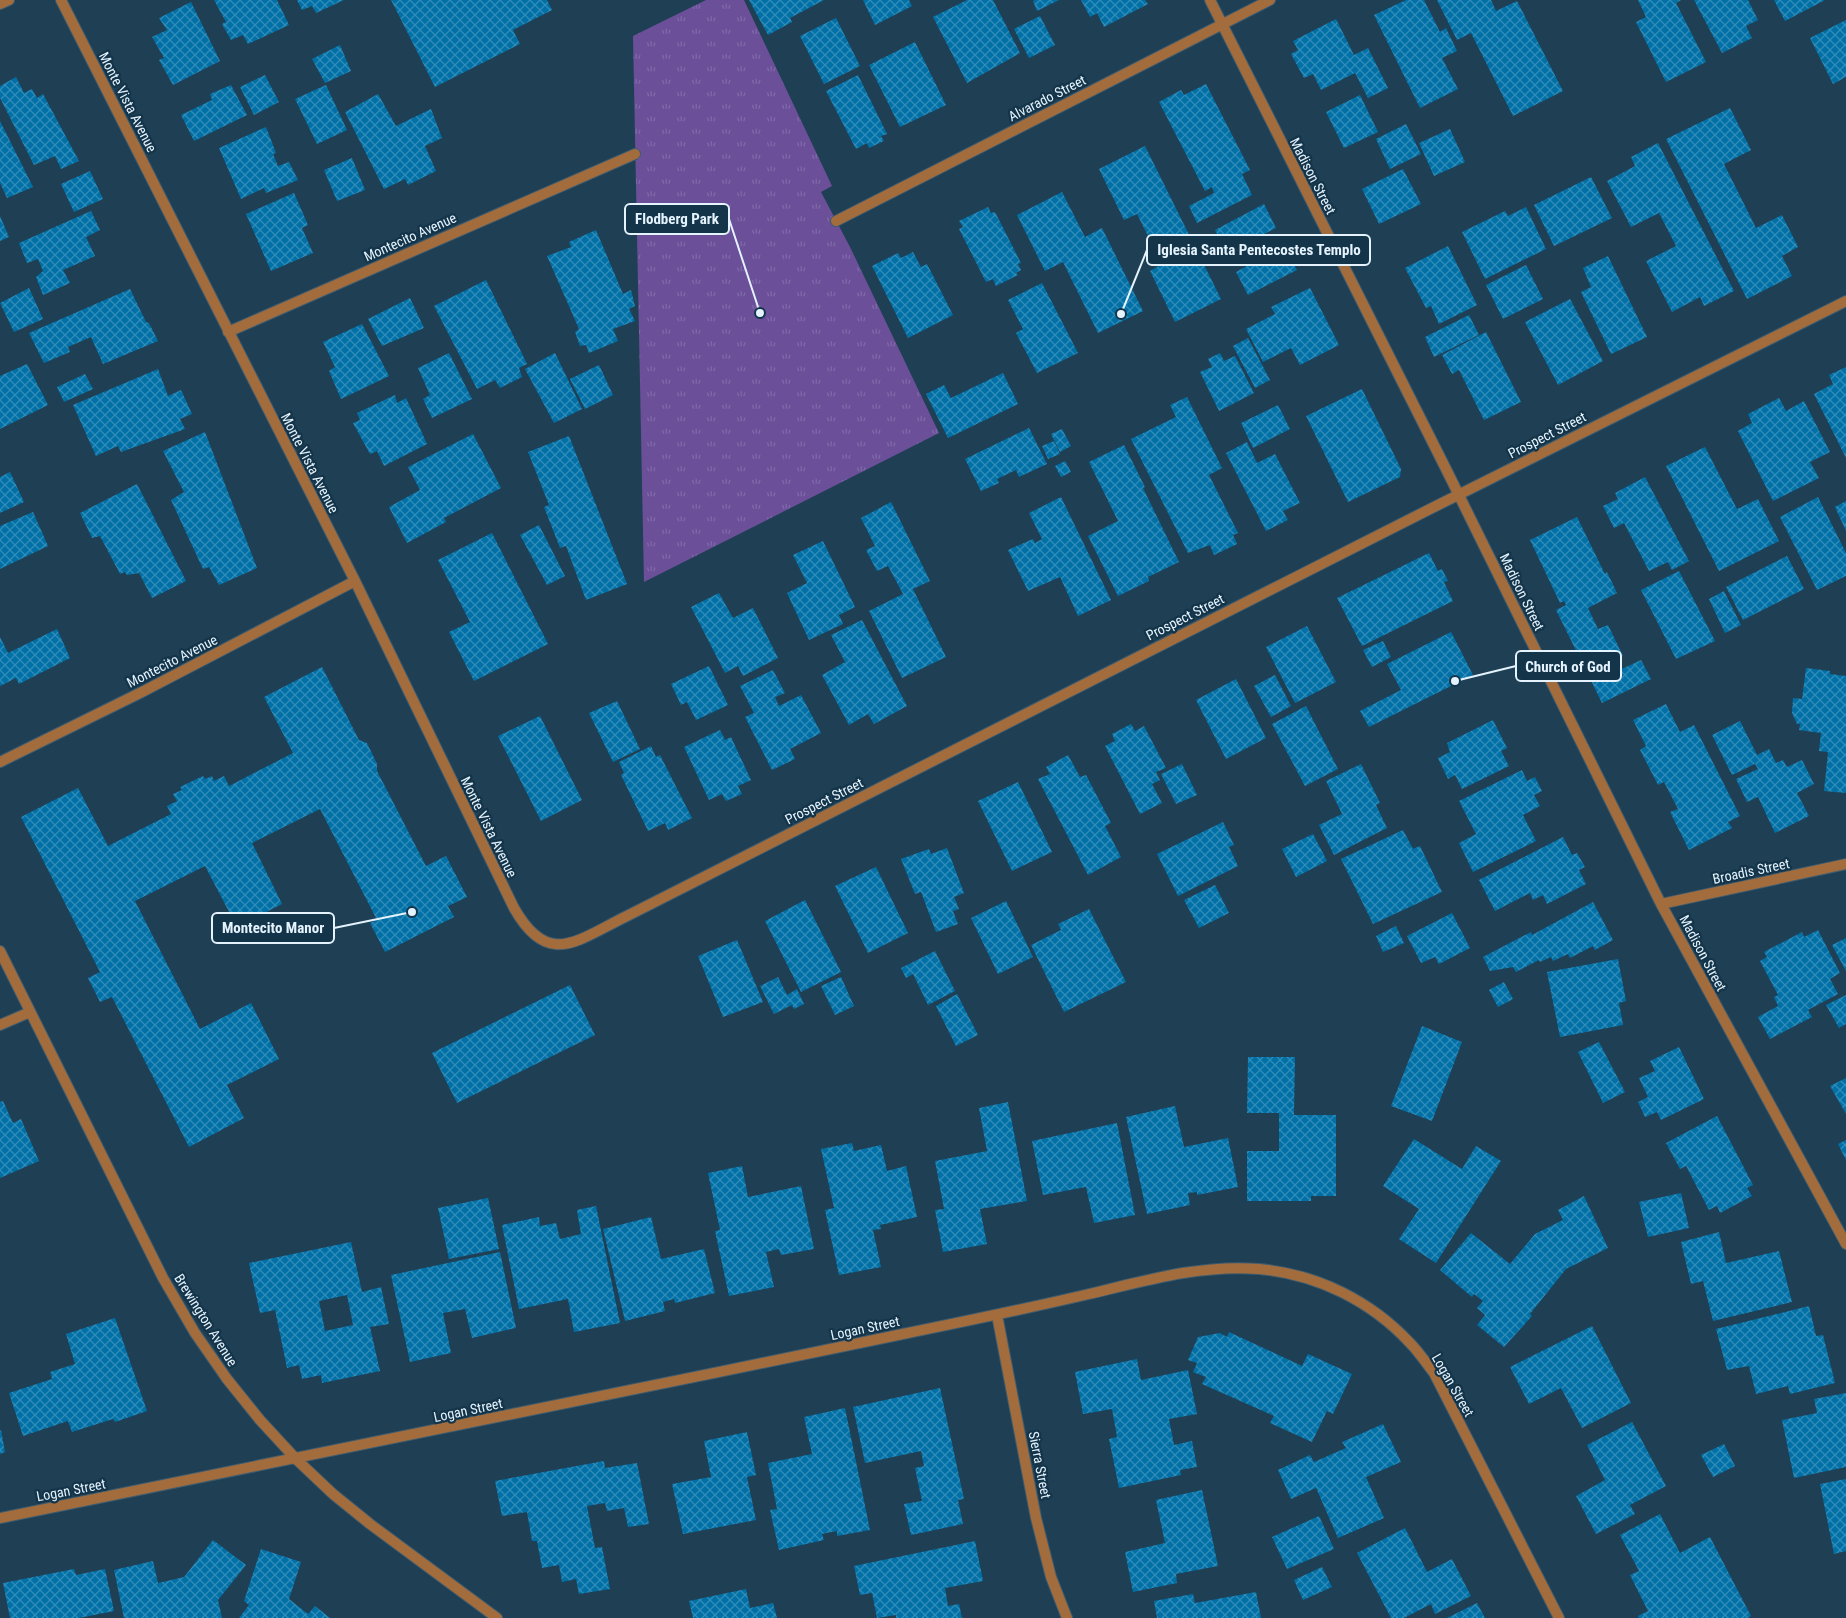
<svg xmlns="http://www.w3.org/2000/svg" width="1846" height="1618" font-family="'Roboto Condensed',sans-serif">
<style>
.park{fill:url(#park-tufts)}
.building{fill:url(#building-cross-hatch);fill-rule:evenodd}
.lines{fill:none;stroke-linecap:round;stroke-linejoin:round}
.minor-casing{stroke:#3f5c6f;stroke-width:12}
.tertiary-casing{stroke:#3f5c6f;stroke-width:12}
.minor{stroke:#a36c3c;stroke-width:10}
.tertiary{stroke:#a36c3c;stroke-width:10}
.labels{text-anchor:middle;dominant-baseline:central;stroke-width:4.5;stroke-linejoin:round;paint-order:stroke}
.street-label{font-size:14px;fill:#e4f3fe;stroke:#143449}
.leader{fill:none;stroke:#e4f3fe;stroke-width:2}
.callout-dot{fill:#e4f3fe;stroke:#143449;stroke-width:2}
.callout{fill:#143449;stroke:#e4f3fe;stroke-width:2}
.callout-label{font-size:15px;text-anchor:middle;font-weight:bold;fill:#e4f3fe}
</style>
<defs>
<pattern id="park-tufts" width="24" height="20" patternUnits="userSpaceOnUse" patternTransform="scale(1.25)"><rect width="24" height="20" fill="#6b4f99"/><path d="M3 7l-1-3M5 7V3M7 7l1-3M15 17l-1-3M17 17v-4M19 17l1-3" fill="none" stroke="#8069a8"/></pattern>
<pattern id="building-cross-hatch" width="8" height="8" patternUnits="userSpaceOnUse" patternTransform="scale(1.25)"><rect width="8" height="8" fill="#0070a6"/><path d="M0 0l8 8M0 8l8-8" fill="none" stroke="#318cb8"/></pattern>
</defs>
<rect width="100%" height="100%" fill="#1f3f54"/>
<path class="park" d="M706,0H744L832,186L821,192L850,247L939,433L644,582L633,36Z"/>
<path class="building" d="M214,0H277L289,25L248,44L243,35L231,40L222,24L226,22Z
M297,0H344L316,13L312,6L302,10Z
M391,0H547L552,10L513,30L520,44L435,87Z
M749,0H824L790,18L792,22L768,35Z
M863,0H909L912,6L875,25Z
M967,0H993L1020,53L967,83L933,17Z
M1035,0H1059L1037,11L1033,1Z
M1081,0H1145L1148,4L1104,27L1097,13L1090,17Z
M1406,0H1424L1440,32L1446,28L1457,51L1442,58L1458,89L1420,108L1374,15Z
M1437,0H1491L1496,11L1517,1L1563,91L1513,116L1471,33L1457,40Z
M1638,0H1681L1676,3L1706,62L1666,82L1636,22L1646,17Z
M1694,0H1748L1758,20L1746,26L1752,38L1722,53Z
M1774,0H1825L1785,21Z
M191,2L220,61L173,85L159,60L164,58L152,37L167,30L159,18Z
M1040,16L1055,45L1029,58L1014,29Z
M836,18L860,66L824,84L800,36Z
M1336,19L1354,55L1368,48L1388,88L1368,98L1355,73L1321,90L1313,74L1304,78L1291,54L1298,50L1293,41Z
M1846,20V77L1833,84L1810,38Z
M915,42L946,105L900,127L869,65Z
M340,45L351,71L325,83L312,59Z
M265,75L279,102L254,115L240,87Z
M858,75L887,134L881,136L884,141L869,148L867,143L856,149L826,91Z
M16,77L24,93L32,89L37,98L43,94L79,161L61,169L55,156L34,165L0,98V86Z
M1206,84L1250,170L1242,174L1252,195L1197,223L1189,206L1214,193L1212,187L1205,191L1159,102L1181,90L1184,95Z
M231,85L247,115L194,141L181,115L212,100L210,94Z
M326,85L347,130L317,144L295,99Z
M378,94L396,126L431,109L442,138L425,146L436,171L408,185L405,179L384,189L345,112Z
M1360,95L1378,132L1344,148L1326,112Z
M1730,108L1751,150L1724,164L1756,228L1782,215L1798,247L1782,256L1792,276L1747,299L1666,139Z
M0,121L33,187L7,198L0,183Z
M1406,124L1421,154L1390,169L1376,139Z
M266,127L276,153L273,154L278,166L289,162L298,180L266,193L264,188L241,199L219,148Z
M1450,129L1465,162L1434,176L1419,143Z
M1658,143L1734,291L1704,306L1700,297L1672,312L1646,261L1676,246L1659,213L1631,227L1607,181L1635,166L1631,157Z
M1145,146L1221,299L1175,322L1150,271L1162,264L1137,214L1124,220L1099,169Z
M352,158L365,190L337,201L324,170Z
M1403,169L1421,204L1379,224L1362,189Z
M90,171L103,199L74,212L61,184Z
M1591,177L1612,218L1554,246L1534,205Z
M1062,192L1085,237L1102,228L1143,311L1098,333L1063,262L1045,271L1017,215Z
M294,193L308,225L302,228L313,253L271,271L246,214Z
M1264,204L1276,228L1227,253L1215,230Z
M988,207L991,213L995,212L1021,263L1018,264L1021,270L1016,273L1018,275L996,286L993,279L986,282L959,229L963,227L959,221Z
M1526,207L1546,249L1485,279L1462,232L1505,211L1508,216Z
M91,211L100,230L86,237L95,256L63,270L70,283L43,295L36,277L43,271L38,259L27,263L19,243Z
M0,216L9,237L0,241Z
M596,230L623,294L631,290L635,306L629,309L635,321L613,329L618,341L589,353L586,345L580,346L575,332L579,329L547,256L571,247L569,242Z
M1284,246L1297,270L1248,295L1236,272Z
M1448,246L1477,305L1439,324L1431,306L1426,308L1405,268Z
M913,252L921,267L927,264L953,315L908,338L872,266L898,253L901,258Z
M1608,256L1647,337L1611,354L1581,292L1591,287L1583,268Z
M1526,265L1543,299L1503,319L1486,285Z
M486,280L527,364L519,368L522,377L500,388L495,380L477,389L434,306Z
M1042,283L1078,353L1037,373L1016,333L1023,329L1008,300Z
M29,288L43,319L14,332L0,303Z
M1310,288L1339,345L1300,365L1291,348L1263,362L1246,329L1275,314L1271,307Z
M130,289L146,322L149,323L158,341L103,364L91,337L68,347L70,352L44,363L29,333Z
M410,298L424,328L382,346L368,319Z
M1570,299L1603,361L1558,385L1525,322Z
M1469,315L1479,335L1434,357L1425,337Z
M362,324L389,376L341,399L329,371L335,367L323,342Z
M1486,332L1521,402L1484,420L1459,370L1452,374L1442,355Z
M1248,338L1270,380L1255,388L1233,346Z
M449,353L472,399L432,418L423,399L430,395L418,368Z
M555,353L582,409L554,423L525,369Z
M1220,353L1224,361L1235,356L1254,393L1219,411L1200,372L1212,367L1208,359Z
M27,364L48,405L0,429V376Z
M599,365L613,395L585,409L570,379Z
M1846,367V458L1814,394L1833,384L1829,375Z
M158,369L168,396L181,390L192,414L180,419L185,429L121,452L118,446L96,456L73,405Z
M1003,373L1018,404L948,438L926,394L944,385L951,398Z
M85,374L93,389L64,402L57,387Z
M1362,389L1401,469L1400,477L1348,502L1306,416Z
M395,395L397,403L406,398L427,444L384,466L377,451L370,454L353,423L360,420L357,413Z
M1187,397L1222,468L1209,475L1238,533L1233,535L1237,544L1214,555L1210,545L1188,553L1131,439L1176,417L1170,405Z
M1779,398L1786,411L1804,401L1830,452L1810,462L1819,478L1773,501L1738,431L1752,423L1748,414Z
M1278,405L1290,429L1253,448L1241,423Z
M1029,428L1047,464L1019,477L1016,470L997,479L999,483L981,491L965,459Z
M1062,429L1071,446L1060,452L1051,434Z
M205,432L257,568L219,585L209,567L203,569L171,500L184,492L163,451Z
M473,434L501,488L444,518L446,522L407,543L389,507L420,490L408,467Z
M569,436L627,584L586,600L566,546L560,548L544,507L549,505L528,452Z
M1054,441L1060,454L1048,459L1042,446Z
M1247,442L1257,463L1275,454L1300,503L1283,511L1288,520L1266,531L1226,453Z
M1124,445L1145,487L1143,488L1179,562L1148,577L1149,581L1118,596L1088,536L1118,521L1089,462Z
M1705,447L1737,509L1758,499L1779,541L1719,571L1666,466Z
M1065,461L1071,472L1061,477L1055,466Z
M10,472L24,502L0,513V477Z
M1645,477L1689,561L1672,570L1668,562L1649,571L1624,523L1614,528L1603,506L1618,499L1615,493Z
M137,484L186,581L152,598L139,573L127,575L125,572L120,574L100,536L92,538L80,513Z
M1061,497L1111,600L1078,616L1060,577L1028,591L1008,550L1033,539L1035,543L1042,539L1029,513Z
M1818,497L1846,553V576L1817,590L1780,517Z
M1846,501V531L1835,507Z
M891,502L930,581L913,589L946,657L902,678L869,611L903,594L888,566L877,571L866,550L875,546L861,518Z
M33,512L48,546L0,569V526Z
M1577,517L1605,574L1607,572L1617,593L1588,608L1598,629L1608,625L1623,656L1606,664L1611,674L1641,660L1651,679L1602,703L1556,610L1566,605L1564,601L1560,603L1530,540Z
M539,525L565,576L547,585L520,535Z
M492,533L548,644L474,681L449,632L470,622L438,560Z
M823,541L855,607L839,615L843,624L809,640L787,593L807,583L793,555Z
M1429,553L1438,571L1442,569L1448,581L1444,582L1453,601L1362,646L1337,598Z
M1787,556L1804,589L1743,620L1726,587Z
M1679,571L1715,641L1676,659L1641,590Z
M1724,591L1741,625L1725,633L1709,599Z
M719,593L733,618L753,608L778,658L743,676L738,666L725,673L691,607Z
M862,620L907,706L874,724L868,714L849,725L822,675L845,662L831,635Z
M1307,626L1336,682L1295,703L1266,647Z
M57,629L70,658L19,684L16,678L0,686V637L8,653Z
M1451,632L1473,675L1369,727L1360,711L1401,690L1387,664Z
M1383,641L1391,657L1372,667L1363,650Z
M709,666L728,705L696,720L687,702L681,705L671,684Z
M322,667L359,740L367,743L377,764V771L426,866L446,856L467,897L448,906L454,917L385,952L370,923L377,920L320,809L252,843L282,904L237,927L205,866L135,901L200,1029L251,1003L279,1059L227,1085L244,1118L189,1147L112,997L100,1002L88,978L100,972L21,817L78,788L108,846L171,814L167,806L177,801L173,794L182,790L180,787L203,776L205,779L212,776L214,781L224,776L229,786L293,753L264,697Z
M1806,668L1830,671V674L1846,676V793L1824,791L1828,752L1819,751L1821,733L1799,730L1800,724H1797L1792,713L1793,698L1802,699Z
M773,670L785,693L775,697L779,706L801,695L821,733L790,749L795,759L772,770L745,717L754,713L740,686Z
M1275,675L1291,706L1271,717L1254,686Z
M1236,679L1266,738L1226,759L1196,700Z
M617,701L640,749L613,762L589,713Z
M1666,704L1680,732L1694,725L1740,816L1728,822L1732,828L1689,850L1670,812L1678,809L1664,782L1658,785L1640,750L1646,746L1633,720Z
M1306,706L1338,769L1305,786L1272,724Z
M540,716L582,800L541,821L498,736Z
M1493,720L1507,748L1501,751L1509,766L1462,789L1455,775L1448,779L1438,758L1450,752L1447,743Z
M1740,721L1757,755L1769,749L1776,763L1783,760L1787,767L1802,760L1814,784L1797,793L1809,816L1775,833L1758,797L1747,802L1736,779L1758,769L1755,764L1732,775L1712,735Z
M1131,724L1135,731L1144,726L1166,768L1156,772L1160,780L1152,784L1162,803L1140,814L1105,746L1115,741L1112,734Z
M720,730L725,740L731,737L751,780L738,786L742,794L726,801L722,794L709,800L684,747Z
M651,746L656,757L660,755L692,818L668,830L665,823L648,831L621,775L624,773L619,762Z
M1068,755L1080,777L1086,775L1111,823L1105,826L1121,857L1088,875L1038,779L1050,774L1046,767Z
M1182,764L1197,795L1176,804L1161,774Z
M1361,764L1380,803L1376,805L1387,828L1334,855L1319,825L1342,814L1326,781Z
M1522,770L1527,781L1535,777L1542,791L1534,795L1540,806L1523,815L1536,841L1473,872L1459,843L1476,834L1459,801Z
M1018,782L1052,852L1012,871L978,801Z
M1223,822L1234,845L1229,847L1238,866L1178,896L1157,854Z
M1403,830L1413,849L1420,846L1442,892L1373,924L1341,859Z
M1313,834L1327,861L1296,877L1282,849Z
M1563,837L1572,855L1577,853L1585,867L1579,870L1586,884L1547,904L1543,895L1533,900L1530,893L1495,911L1479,880Z
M947,848L964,893L954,897L959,909L953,911L958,924L936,932L921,892L915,894L901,859L929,849L931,854Z
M876,867L908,933L868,953L835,886Z
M1215,885L1229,913L1199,928L1184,900Z
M805,900L841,972L801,992L765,921Z
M1006,901L1033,957L998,974L971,918Z
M1593,902L1613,940L1595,950L1593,946L1570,958L1568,954L1553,961L1551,957L1540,962L1539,960L1516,972L1513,967L1490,971L1483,957L1531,932L1532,935Z
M1089,909L1126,982L1064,1012L1031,945L1061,930L1058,924Z
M1452,913L1470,948L1439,964L1435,957L1421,963L1407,936Z
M1396,926L1404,943L1383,952L1376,936Z
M1818,930L1840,973L1830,979L1838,994L1808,1010L1812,1017L1770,1039L1758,1017L1778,1006L1774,997L1778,995L1760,961L1767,957L1764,952L1802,932L1804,937Z
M1846,938V971L1832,945Z
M737,940L763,1002L723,1017L698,956Z
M935,951L955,991L928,1005L913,974L906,978L901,968Z
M1618,959L1626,1001L1619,1003L1623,1025L1560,1037L1547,972Z
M778,977L787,995L797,989L804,1004L794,1009L792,1005L774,1014L760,986Z
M841,977L854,1006L835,1015L821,986Z
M1504,982L1513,999L1498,1007L1489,990Z
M570,985L595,1035L457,1103L432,1053Z
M957,994L978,1035L956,1046L936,1006Z
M1846,995V1024L1839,1028L1826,1005Z
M1422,1026L1462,1042L1432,1121L1391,1106Z
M1599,1042L1625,1092L1603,1103L1578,1052Z
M1679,1047L1704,1099L1661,1120L1657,1112L1645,1117L1638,1102L1648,1097L1639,1078L1655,1071L1650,1061Z
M1248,1057H1295L1294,1115H1336V1196H1311V1201H1247V1151H1279V1113H1247Z
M1846,1078V1114L1830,1086Z
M3,1101L13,1123L21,1119L39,1161L0,1178V1102Z
M1008,1102L1027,1201L980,1209L987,1244L943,1252L935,1210L944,1209L935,1161L987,1151L979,1108Z
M1175,1106L1184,1147L1228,1138L1238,1187L1197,1195V1192L1188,1193L1190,1205L1147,1214L1126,1117Z
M1717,1116L1753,1185L1747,1188L1752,1196L1720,1213L1717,1206L1709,1210L1686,1166L1680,1169L1666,1143Z
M1117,1123L1135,1215L1094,1223L1086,1187L1043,1195L1032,1141Z
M1414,1139L1462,1169L1476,1146L1501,1161L1436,1263L1399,1239L1419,1209L1383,1186Z
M1846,1140V1160L1838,1144Z
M852,1143L854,1151L881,1145L887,1171L906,1166L917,1217L880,1225L881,1229L873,1230L881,1267L839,1275L825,1210L834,1208L821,1149Z
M742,1166L748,1197L801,1186L814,1249L781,1255L779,1249L766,1252L774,1287L729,1296L715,1231L720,1230L708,1173Z
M1681,1193L1689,1228L1648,1237L1639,1202Z
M1584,1196L1608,1248L1566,1269L1530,1314L1532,1316L1504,1347L1477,1325L1485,1315L1477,1308L1483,1301L1474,1294L1472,1297L1440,1270L1471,1233L1510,1264L1535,1234L1563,1220L1558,1210Z
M488,1198L499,1249L449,1259L438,1208Z
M596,1206L620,1323L574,1332L568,1299L519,1309L502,1225L539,1217L540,1226L556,1223L560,1239L581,1234L577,1210Z
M651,1217L661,1259L704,1249L715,1293L675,1303L674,1299L663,1302L665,1311L625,1321L603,1229Z
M1719,1232L1726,1263L1779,1251L1792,1302L1713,1321L1703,1281L1691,1284L1681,1242Z
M351,1242L362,1292L381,1287L389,1324L370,1327L380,1371L322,1383L321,1375L302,1379L299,1365L287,1368L275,1310L260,1313L249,1263ZM347,1295L353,1325L325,1331L319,1301Z
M500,1252L516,1328L472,1338L465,1309L443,1313L451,1353L410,1362L391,1275Z
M1809,1306L1816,1336L1823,1335L1835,1383L1790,1394L1788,1386L1756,1394L1749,1366L1727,1370L1716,1329Z
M115,1318L147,1411L115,1422L113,1419L72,1432L68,1421L23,1436L9,1393L52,1379L50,1372L75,1364L66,1334Z
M1592,1326L1631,1403L1582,1428L1561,1388L1529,1404L1510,1367Z
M1229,1332L1302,1366L1308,1354L1352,1374L1333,1414L1327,1411L1312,1442L1270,1423L1274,1416L1202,1384L1206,1377L1193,1372L1197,1363L1188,1360L1198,1337L1220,1333L1227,1337Z
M1137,1359L1141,1380L1188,1370L1197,1414L1169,1419L1174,1445L1192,1441L1197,1467L1180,1470L1181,1475L1119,1488L1109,1439L1117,1437L1112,1409L1083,1414L1075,1372Z
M940,1388L964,1499L958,1500L963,1524L911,1535L904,1504L922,1501L915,1468L924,1466L921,1451L865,1463L853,1407Z
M1846,1393V1467L1794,1478L1782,1420L1817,1413L1814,1399Z
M845,1408L870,1530L837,1536V1531L822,1534L824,1540L779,1550L770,1510L777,1509L768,1463L812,1454L804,1417Z
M1632,1422L1666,1486L1630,1505L1635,1514L1596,1534L1576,1496L1605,1480L1587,1445Z
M1383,1424L1401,1462L1366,1477L1384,1518L1338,1538L1316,1488L1291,1499L1278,1470L1310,1455L1314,1462L1346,1448L1342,1442Z
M1,1430L5,1452L0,1454V1431Z
M747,1432L756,1475L747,1477L756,1520L683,1534L672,1484L711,1477L704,1441Z
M1724,1444L1735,1466L1713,1477L1701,1455Z
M604,1461L605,1468L637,1463L649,1524L628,1527L624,1508L607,1511L605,1503L587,1506L595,1548L602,1547L610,1589L579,1594L576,1579L562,1582L559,1565L542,1568L537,1541H532L527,1512L502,1516L495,1481Z
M1846,1479V1551L1834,1554L1820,1484Z
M1202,1490L1218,1566L1176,1574L1177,1583L1133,1592L1125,1552L1165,1543L1156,1500Z
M1660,1514L1680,1553L1710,1537L1751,1616L1748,1618H1639L1638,1616L1648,1611L1630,1575L1639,1571L1620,1535Z
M1319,1516L1334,1549L1287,1569L1272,1537Z
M1405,1528L1427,1572L1452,1559L1471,1596L1435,1614L1431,1604L1404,1618H1391L1357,1553Z
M213,1540L246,1565L218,1600L222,1618H124L114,1570L153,1561L158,1583L184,1577Z
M975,1541L983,1581L945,1588L948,1606L959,1604L962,1618H896V1615L877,1618L872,1593L860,1595L854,1566Z
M261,1549L301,1562L289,1599L308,1614L315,1606L330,1618H239L249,1605L244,1601Z
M1322,1567L1332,1587L1303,1600L1294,1580Z
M74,1569L76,1575L105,1569L114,1611L79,1618H10L3,1583Z
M746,1589L750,1608L773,1603L777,1618H693L689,1601Z
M1256,1592L1261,1618H1157L1154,1601L1193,1594L1195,1603Z
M1477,1603L1485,1618H1447Z"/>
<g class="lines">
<g class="minor-casing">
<path id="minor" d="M61,0L355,581L514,908C548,968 576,941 625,917L1432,508L1846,301
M1210,0L1446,469L1661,904L1846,1244
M836,221L1270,0
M228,332L635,154
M0,762L142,692L355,581
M1661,904L1846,864
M0,951L163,1278L195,1333L227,1379L260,1420L296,1459L333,1494L370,1524L497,1618
M0,1025L30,1012
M997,1315L1036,1518L1051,1577L1067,1618
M0,1518C300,1458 599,1397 898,1335C962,1322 1025,1309 1089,1294C1144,1281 1201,1264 1259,1269C1317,1274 1371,1301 1410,1343C1419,1352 1426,1363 1434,1373L1559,1618"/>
</g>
<g class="tertiary-casing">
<path id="tertiary" d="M0,4L9,0"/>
</g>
<use href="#minor" class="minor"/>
<use href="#tertiary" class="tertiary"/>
</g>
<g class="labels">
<g class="street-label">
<text transform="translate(1047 98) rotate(-27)">Alvarado Street</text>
<text transform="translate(128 102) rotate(63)">Monte Vista Avenue</text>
<text transform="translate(1313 176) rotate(63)">Madison Street</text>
<text transform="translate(410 237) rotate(-24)">Montecito Avenue</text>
<text transform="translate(1547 435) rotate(-27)">Prospect Street</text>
<text transform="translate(310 463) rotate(63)">Monte Vista Avenue</text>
<text transform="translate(1522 592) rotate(64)">Madison Street</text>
<text transform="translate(1185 617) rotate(-27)">Prospect Street</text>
<text transform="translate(172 661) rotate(-27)">Montecito Avenue</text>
<text transform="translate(824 801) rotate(-27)">Prospect Street</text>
<text transform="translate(489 827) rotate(64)">Monte Vista Avenue</text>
<text transform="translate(1751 871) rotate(-12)">Broadis Street</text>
<text transform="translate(1703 953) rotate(62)">Madison Street</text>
<text transform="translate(206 1320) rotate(58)">Brewington Avenue</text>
<text transform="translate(865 1328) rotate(-12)">Logan Street</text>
<text transform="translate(1453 1385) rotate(60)">Logan Street</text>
<text transform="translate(468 1410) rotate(-12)">Logan Street</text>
<text transform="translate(1040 1465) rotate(79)">Sierra Street</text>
<text transform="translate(71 1490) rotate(-11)">Logan Street</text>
</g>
</g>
<path class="leader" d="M760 313L729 219M1121 314L1147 250M1455 681L1516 666M412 912L334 928"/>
<g class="callout-dot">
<circle cx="760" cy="313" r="5"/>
<circle cx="1121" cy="314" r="5"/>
<circle cx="1455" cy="681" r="5"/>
<circle cx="412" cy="912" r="5"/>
</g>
<g class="callout">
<rect x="625" y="204" width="104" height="30" rx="5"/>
<rect x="1147" y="235" width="223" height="30" rx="5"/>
<rect x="1516" y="651" width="105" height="30" rx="5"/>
<rect x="212" y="913" width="122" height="30" rx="5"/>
</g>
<g class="callout-label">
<text x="677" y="224">Flodberg Park</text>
<text x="1259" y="255">Iglesia Santa Pentecostes Templo</text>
<text x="1568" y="672">Church of God</text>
<text x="273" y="933">Montecito Manor</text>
</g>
</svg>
